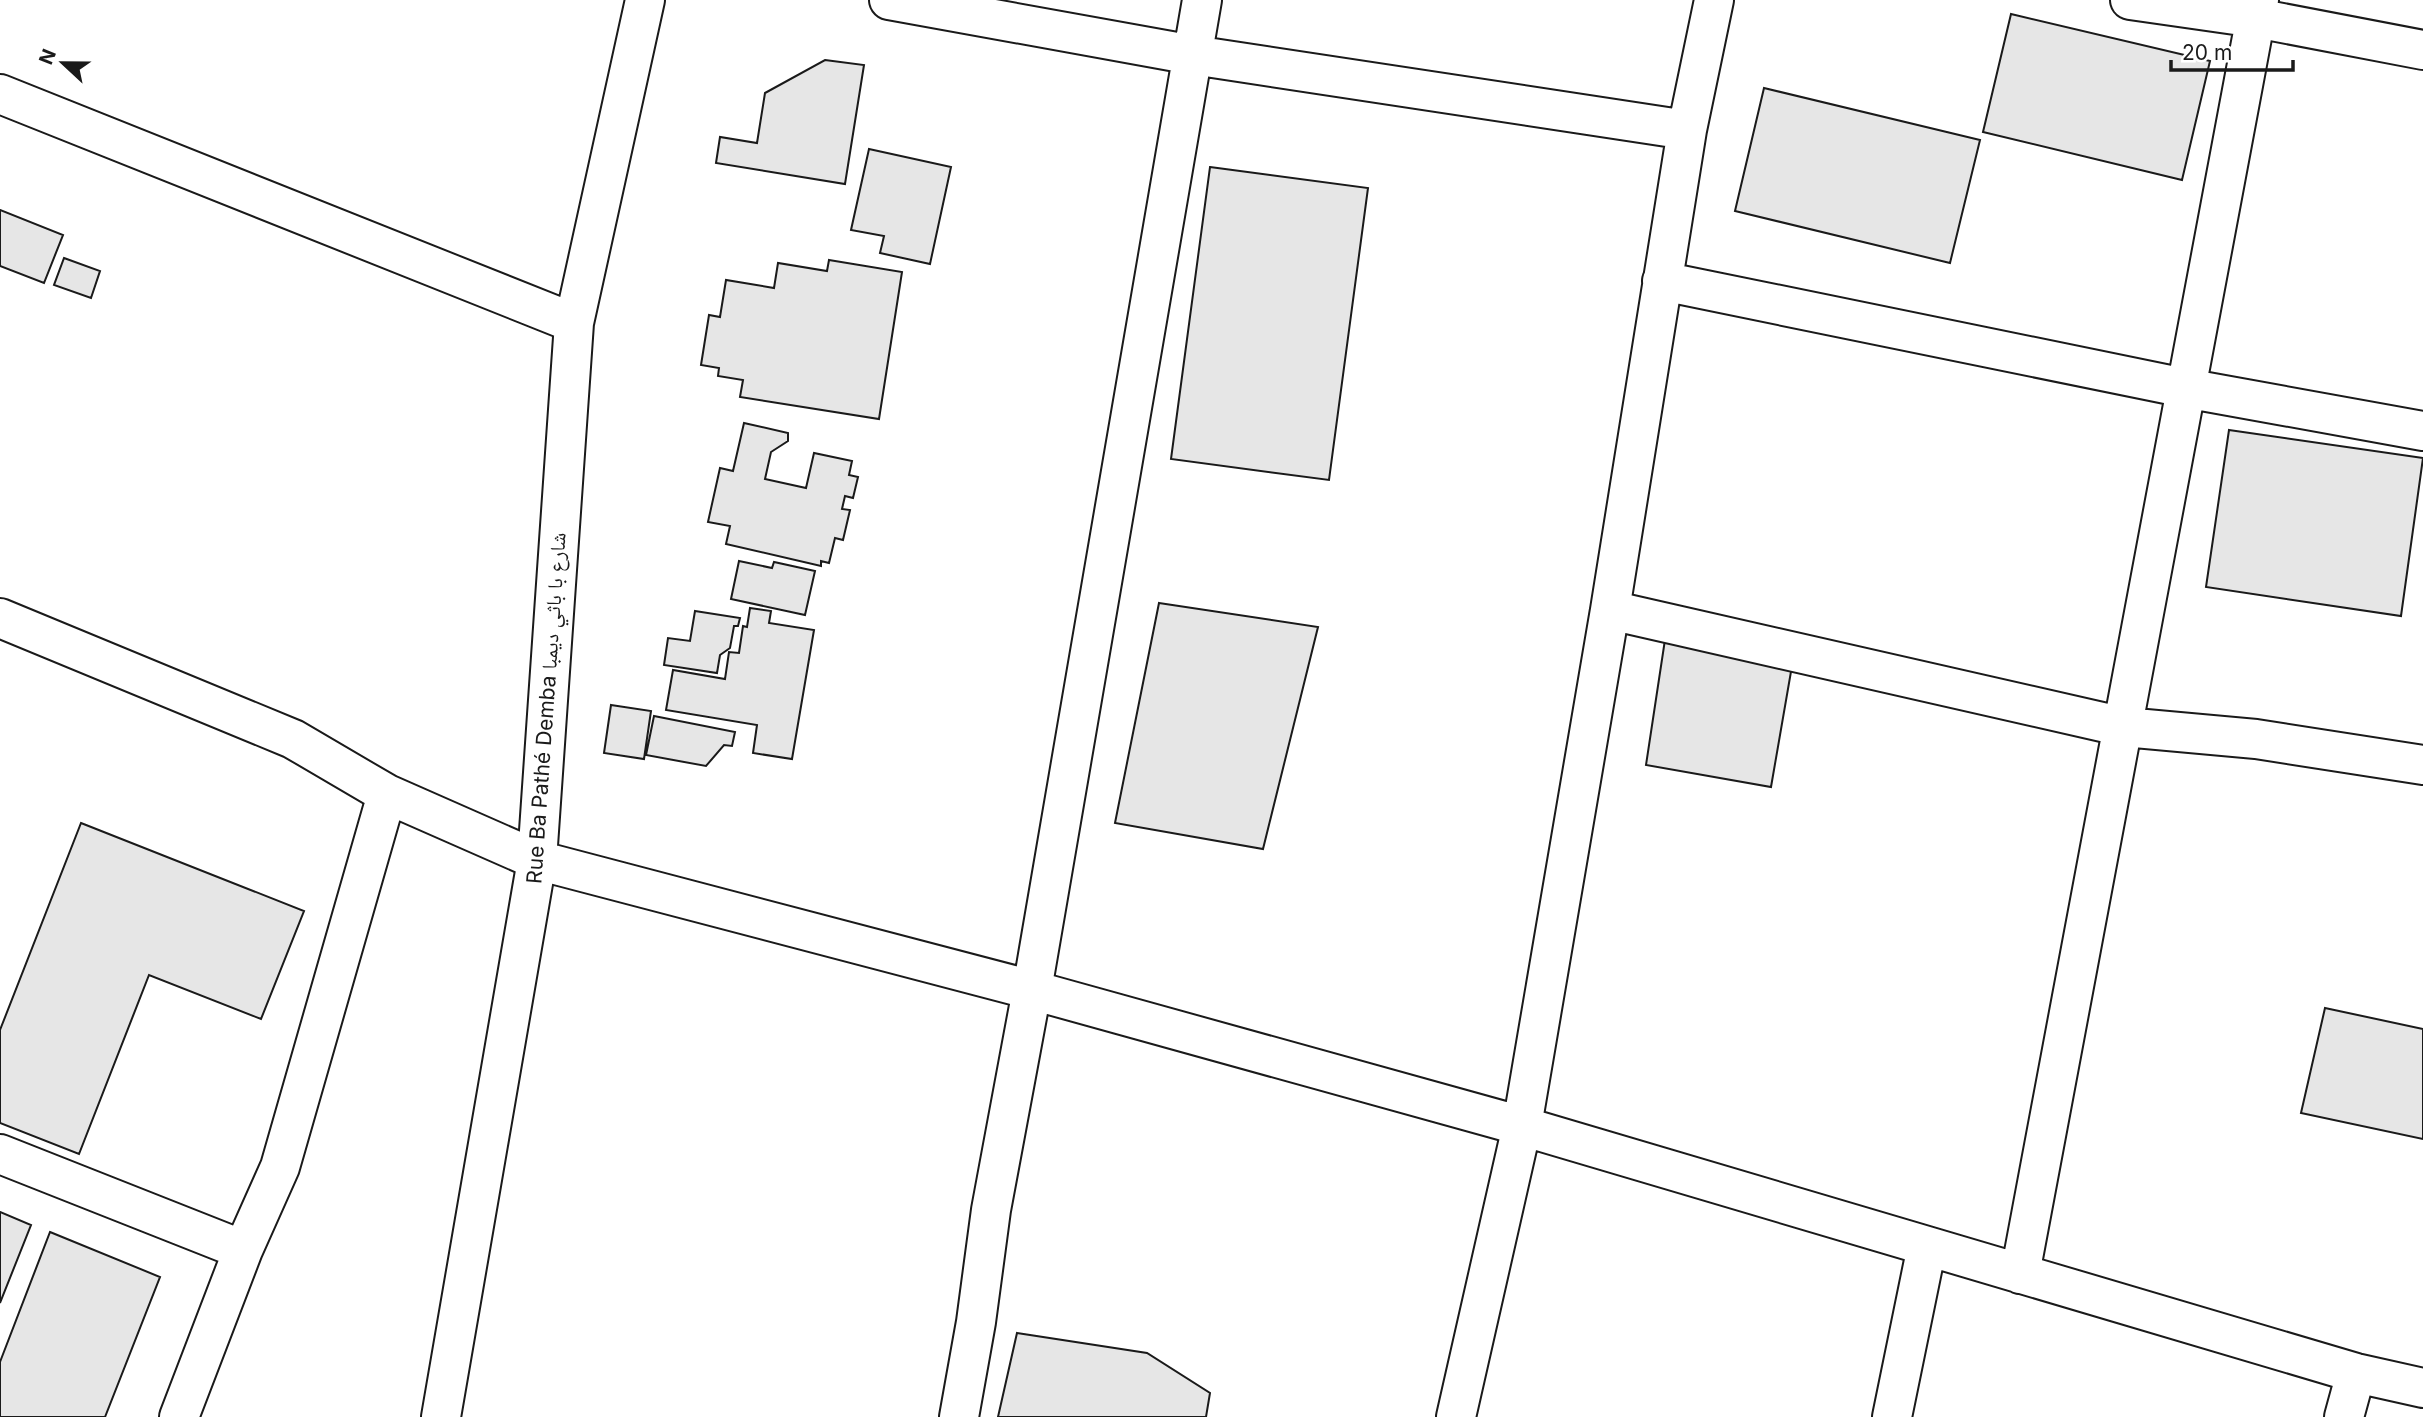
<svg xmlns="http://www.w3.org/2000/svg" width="2423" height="1417" font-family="Inter,'Noto Naskh Arabic',sans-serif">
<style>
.building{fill:#e6e6e6;stroke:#1a1a1a;stroke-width:2}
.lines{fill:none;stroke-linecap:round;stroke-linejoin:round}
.minor-casing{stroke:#1a1a1a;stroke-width:42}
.minor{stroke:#fff;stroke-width:38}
.labels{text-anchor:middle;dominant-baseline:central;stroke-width:5;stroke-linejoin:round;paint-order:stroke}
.street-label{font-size:21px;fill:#1a1a1a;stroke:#fff}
</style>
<rect width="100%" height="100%" fill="#fff"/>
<path class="building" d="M2011,14L2210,61L2182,180L1983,132Z
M825,60L864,65L845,184L716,163L720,137L757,143L765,93Z
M1764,88L1980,140L1950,263L1735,211Z
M869,149L951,167L930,264L880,253L884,236L851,230Z
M1210,167L1368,188L1329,480L1171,459Z
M0,210L63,235L44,283L0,266Z
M64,258L100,271L91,298L54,285Z
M829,260L902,272L879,419L740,397L743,380L718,376L719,368L701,365L709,315L720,317L726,280L774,288L778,263L827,271Z
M744,423L788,433V441L771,452L765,479L806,488L814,453L852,461L849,475L858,477L853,498L845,496L842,509L850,510L843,540L835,538L829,563L821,561V566L726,544L730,526L708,522L720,468L733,471Z
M2229,430L2423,458L2401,616L2206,587Z
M739,561L772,568L774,562L815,571L805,615L731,599Z
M1159,603L1318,627L1263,849L1115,823Z
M750,608L771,611L769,623L814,630L792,759L753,753L757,725L666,710L673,670L725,679L729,652L739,653L743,626L747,627Z
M695,611L740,618L738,626H734L730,648L720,655L717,673L664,665L668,638L690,641Z
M1666,633L1793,660L1771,787L1646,765Z
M611,705L651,711L644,759L604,753Z
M654,716L735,732L732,746L724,745L706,766L646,755Z
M81,823L304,911L261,1019L149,975L79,1154L0,1123V1030Z
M2325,1008L2423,1029V1139L2301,1113Z
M0,1212L31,1225L0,1303Z
M50,1232L160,1277L105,1417H0V1362Z
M1017,1333L1147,1353L1210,1393L1206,1417H998Z"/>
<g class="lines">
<g class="minor-casing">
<path id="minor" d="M889,0L1193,55L1687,130
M2130,0L2256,18L2423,50
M0,94L574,323
M1662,281L2185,388L2423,431
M1610,610L2124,727L2256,739L2423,765
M0,618L293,739L387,794L537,860L1032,990L1522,1126L2356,1373L2423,1388
M0,1154L243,1250
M2020,1274C2101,850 2178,424 2259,0
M179,1417L243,1250L280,1167L387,794
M441,1417L537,860L574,323L645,0
M959,1417L976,1322L991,1210L1032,990L1202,0
M1456,1417L1522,1126L1610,610L1687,130L1714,0
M1892,1417L1927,1246
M2344,1417L2356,1373"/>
</g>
<use href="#minor" class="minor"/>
</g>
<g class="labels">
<g class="street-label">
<text transform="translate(546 708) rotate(-86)">Rue Ba Pathé Demba شارع با باثي ديمبا</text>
</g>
</g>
<g transform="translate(63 63) rotate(292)" stroke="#ffffff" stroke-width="5" paint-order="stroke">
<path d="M0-5L12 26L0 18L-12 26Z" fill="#1a1a1a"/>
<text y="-10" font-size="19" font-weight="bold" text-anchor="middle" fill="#1a1a1a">N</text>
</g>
<path d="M2171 60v10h122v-10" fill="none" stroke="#1a1a1a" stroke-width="3.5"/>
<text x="2182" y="60" font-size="21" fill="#1a1a1a" stroke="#ffffff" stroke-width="5" paint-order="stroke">20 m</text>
</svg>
